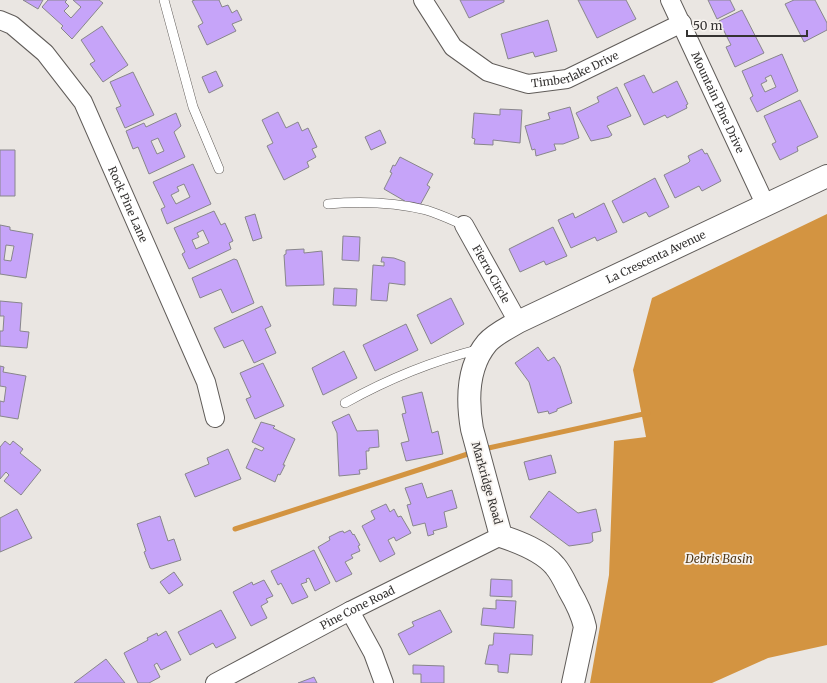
<svg xmlns="http://www.w3.org/2000/svg" width="827" height="683" font-family="Merriweather,serif">
<style>
.water{fill:#d39441}
.lines{fill:none;stroke-linecap:round;stroke-linejoin:round}
.stream{stroke:#d39441;stroke-width:5}
.building{fill:#c6a4f9;stroke:#88868b;fill-rule:evenodd}
.lane-casing{stroke:#605c59;stroke-width:10}
.street-casing{stroke:#605c59;stroke-width:20}
.secondary-casing{stroke:#605c59;stroke-width:24}
.lane{stroke:#fff;stroke-width:9}
.street{stroke:#fff;stroke-width:18}
.secondary{stroke:#fff;stroke-width:22}
.labels{text-anchor:middle;dominant-baseline:central;stroke-width:3.5;stroke-linejoin:round;paint-order:stroke}
.street-label{font-size:11px;fill:#353332;stroke:#f7f3ef}
.water-label{font-size:12px;font-style:italic;fill:#513714;stroke:#f7f3ef}
</style>
<rect width="100%" height="100%" fill="#eae6e2"/>
<path class="water" d="M827,214V645L768,658L712,683H590L609,575L614,441L646,437L633,370L652,298Z"/>
<g class="lines">
<path class="stream" d="M484,449L648,413
M235,529L474,452"/>
</g>
<path class="building" d="M23,0H43L38,9Z
M48,0H67L65,2L69,6L64,11L71,18L81,7L73,0H99L103,3L72,39L61,28L63,26L42,7Z
M195,0H219L222,7L228,5L232,13L237,10L242,20L232,24L236,31L207,45L198,26L203,23L192,1Z
M460,0H504V2L469,18Z
M578,0H626L636,19L597,38Z
M708,0H730L735,10L717,19Z
M794,0H815L827,23V30L804,42L785,4Z
M742,10L764,53L735,67L726,47L731,45L719,21Z
M548,20L557,51L535,57L533,52L508,59L501,34Z
M102,26L128,65L103,82L90,64L95,61L81,40Z
M782,54L798,91L757,112L750,98L753,96L742,71ZM771,75L776,87L765,92L761,84L767,81L765,78Z
M216,71L223,86L209,93L202,77Z
M133,72L154,115L125,128L116,108L121,106L110,82Z
M644,75L653,93L677,81L688,104L686,105L687,108L667,118L665,115L644,125L624,84Z
M617,87L631,116L607,126L612,135L609,137L591,141L576,113L599,102L597,97Z
M800,100L818,137L797,147L798,151L780,160L772,144L776,142L764,116Z
M570,107L579,138L563,144H554L556,150L536,156L535,149L532,150L525,126L550,119L548,113Z
M500,109L522,110L520,143L493,140V145L474,144L475,139L472,138L474,113L500,115Z
M278,112L286,128L298,122L302,131L308,128L317,147L312,149L316,157L307,162L309,167L284,180L267,146L273,143L262,120Z
M176,113L181,126L174,132L185,157L149,174L138,147L133,149L126,131L144,123L146,127ZM158,138L164,151L157,154L151,141Z
M380,130L386,143L371,150L365,137Z
M702,149L705,154L707,153L721,181L702,191L699,186L675,198L664,175L688,163L690,161L688,156Z
M0,150H15V196H0Z
M400,157L433,174L427,185L430,187L419,207H415L384,189L392,173L390,172L393,165L395,166Z
M193,164L211,204L167,224L161,209L165,207L153,182ZM184,184L190,197L176,204L171,195L179,191L177,187Z
M655,178L669,207L649,217L646,212L623,223L612,201Z
M604,203L617,232L597,241L595,237L571,248L558,220L573,213L575,218Z
M214,211L221,225L225,223L233,241L229,243L231,249L189,269L182,254L185,252L174,228ZM203,230L209,243L196,249L192,240L199,237L197,233Z
M255,214L262,238L253,241L245,217Z
M0,225L10,227V230L33,234L26,278L0,274ZM6,245L14,246L11,261L4,260Z
M553,227L567,256L546,265L544,261L520,272L509,249Z
M343,236L360,237L359,261L342,260Z
M304,249V253L322,251L324,285L286,286L284,255L286,254V250Z
M382,257L394,258L405,262V285L389,283L387,301L371,300L373,265L384,266V262H381Z
M234,259L237,260L254,303L232,313L221,289L200,298L192,278Z
M334,288L357,289L356,306L333,305Z
M451,298L464,324L431,344L417,315Z
M0,301L22,303L20,331L29,332L27,348L0,346V331H3L4,316H0Z
M262,306L271,326L265,329L276,353L254,363L243,340L224,348L214,328Z
M406,324L418,350L375,371L363,345Z
M538,347L548,361L554,357L560,366L572,403L557,409V411L549,414L548,411L538,413L529,382L515,363Z
M344,351L357,378L323,395L312,368Z
M263,363L284,406L255,419L246,399L251,397L240,373Z
M0,366L4,367L3,372L26,376L18,419L0,416V401L4,402L6,387L0,386Z
M422,392L432,433L438,431L443,454L406,461L401,443L409,441L402,414L406,413L402,397Z
M349,414L357,431L378,430L379,447L369,448V451H366L367,469L359,470L360,474L339,476L337,433L332,422Z
M261,422L275,426L273,428L295,439L283,465H285L280,475L278,474L275,482L246,468L255,448L262,451L264,448L252,442Z
M5,441L10,445L13,441L23,449L20,453L41,470L21,495L4,481L9,475L6,472L0,479V447Z
M228,449L241,479L195,497L185,474L209,464L207,458Z
M551,455L556,473L529,480L524,462Z
M422,483L427,498L452,490L457,508L444,512L447,527L433,531L434,534L428,536L425,523L413,526L407,505L411,504L405,488Z
M549,491L578,513L596,509L601,531L592,533L593,541L590,543L569,546L530,517Z
M386,504L390,512L394,509L398,517L401,516L411,533L396,541L394,537L388,540L395,554L380,562L362,526L375,519L371,511Z
M17,509L32,538L0,552V518Z
M160,516L168,541L174,539L181,560L152,569L150,568L144,552L146,551L137,524Z
M350,530L353,535L354,534L360,545L358,546L360,551L351,555L353,558L345,562L352,574L336,582L318,547L330,540L329,537L339,532L343,531L344,533Z
M314,550L330,583L315,591L309,578L306,579L307,582L301,584L308,597L292,604L281,583L278,585L271,571Z
M174,572L183,585L169,594L160,582Z
M491,579L512,580V597L490,596Z
M264,580L273,596L266,599L268,602L261,606L267,618L251,626L233,592L252,582L253,585Z
M496,600L516,601L514,628L481,625L483,608L496,609Z
M221,610L236,638L216,648L213,643L190,655L178,632Z
M440,610L452,632L409,655L398,634L414,626L412,622Z
M166,631L181,660L161,670L157,663L154,665L160,677L149,683H138L124,653L148,640L147,638L157,633L158,636Z
M494,633L533,635L532,655L510,654L508,673L498,672V665L485,664L489,645H493Z
M106,659L125,683H74Z
M413,665L444,666V683H421V674H413Z
M314,677L317,683H298Z"/>
<g class="lines">
<g class="lane-casing">
<path id="lane" d="M164,0L193,107L219,169
M328,204C362,201 393,202 426,210C439,214 452,220 464,225
M345,403C388,379 432,361 480,349"/>
</g>
<g class="street-casing">
<g id="street">
<path id="s1" d="M423,0L453,47L488,72L528,84L567,79L682,23"/>
<path id="s2" d="M670,0L766,206"/>
<path id="s3" d="M0,20L12,25L45,53L83,102L206,382L215,418"/>
<path id="s4" d="M464,225L518,322"/>
<path d="M350,611L373,653L384,683"/>
<path id="s5" d="M215,683L350,611L501,536"/>
</g>
</g>
<g class="secondary-casing">
<g id="secondary">
<path id="s6" d="M573,683L585,627C582,613 576,602 569,590C565,582 561,573 555,566C543,551 519,542 501,536L472,429C467,400 467,367 487,343C495,334 508,328 518,322L827,176"/>
</g>
</g>
<use href="#lane" class="lane"/>
<use href="#street" class="street"/>
<use href="#secondary" class="secondary"/>
</g>
<g class="labels">
<g class="street-label">
<text stroke="none"><textPath href="#s1" startOffset="190">Timberlake Drive</textPath></text>
<text stroke="none"><textPath href="#s2" startOffset="113">Mountain Pine Drive</textPath></text>
<text stroke="none"><textPath href="#s3" startOffset="230">Rock Pine Lane</textPath></text>
<text stroke="none"><textPath href="#s6" startOffset="579">La Crescenta Avenue</textPath></text>
<text stroke="none"><textPath href="#s4" startOffset="56">Fierro Circle</textPath></text>
<text transform="translate(487 483) rotate(74)">Markridge Road</text>
<text stroke="none"><textPath href="#s5" startOffset="161">Pine Cone Road</textPath></text>
</g>
<g class="water-label">
<text x="719" y="558">Debris Basin</text>
</g>
</g>
<path d="M687 30v6h120v-6" fill="none" stroke="#353332" stroke-width="2"/>
<text x="693" y="30" font-size="12" fill="#353332" stroke="#f7f3ef" stroke-width="3" paint-order="stroke">50 m</text>
</svg>
